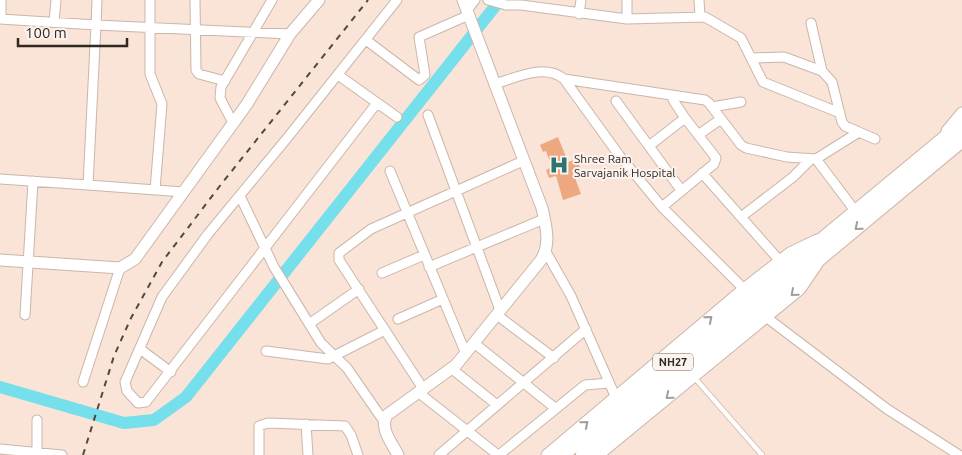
<svg xmlns="http://www.w3.org/2000/svg" width="962" height="455" font-family="Ubuntu,sans-serif">
<style>
.lines{fill:none;stroke-linecap:round;stroke-linejoin:round}
.river{stroke:#76dfec;stroke-width:12}
.building{fill:#eea880}
.service-casing{stroke:#cbb6aa;stroke-width:6}
.minor-casing{stroke:#cbb6aa;stroke-width:11}
.tertiary-casing{stroke:#cbb6aa;stroke-width:13}
.trunk-casing{stroke:#cbb6aa;stroke-width:16}
.service{stroke:#fff;stroke-width:4.5}
.minor{stroke:#fff;stroke-width:9}
.tertiary{stroke:#fff;stroke-width:11}
.trunk{stroke:#fff;stroke-width:14}
.rail{stroke:#524842;stroke-width:2;stroke-dasharray:6 6;stroke-linecap:butt}
.oneway{stroke:#a29e9c}
.labels{text-anchor:middle;dominant-baseline:central;stroke-width:4;stroke-linejoin:round;paint-order:stroke}
.shield{fill:#fcf3ee;stroke:#6d6560;stroke-width:1}
.shield-label{font-size:11px;font-weight:bold;fill:#302823}
.poi-label{font-size:12px;fill:#302823;stroke:#fcf3ee;text-anchor:start}
</style>
<rect width="100%" height="100%" fill="#fae3d7"/>
<g class="lines">
<path class="river" d="M0,387L124,423L154,420L186,397L500,0"/>
</g>
<path class="building" d="M558,137L568,162L577,159L580,167L572,170L581,194L563,200L556,176L549,178L546,170L552,167L546,151L543,152L540,145Z"/>
<g class="lines">
<g class="service-casing">
<path id="service" d="M694,377L762,455"/>
</g>
<g class="minor-casing">
<path id="minor" d="M97,0L96,25L290,34
M150,0V74L162,104L155,190
M195,0L196,70L199,74L225,81
M488,0L506,5H521L627,19L705,17L741,38L763,82L840,113
M627,0V19
M699,0L700,16
M467,10L475,0
M579,14L581,0
M0,19L96,25L88,185L183,192
M1,19V0
M54,22L56,0
M811,23L822,71
M366,40L419,80L425,75L419,37L469,15
M752,58L784,57L822,71L832,82L842,122L845,126L875,139
M338,75L397,117
M564,79L705,100L709,103L741,145L746,148L787,157L816,159L859,132
M494,84C516,78 544,63 564,79L619,155L662,207L744,289
M673,100L685,118
M616,101L681,190
M377,103L146,402L138,403L127,391L125,382L162,297L208,234L288,137L397,0
M712,107L741,102
M428,115L500,310
M233,123L220,98L221,87L272,0
M698,135L721,119
M649,146L685,118L716,158L714,164L662,207
M816,159L856,212
M390,171L466,354
M702,173L780,261
M0,179L88,185
M240,196L274,267L321,343L347,368L383,420
M741,217L793,177L810,160
M546,252L571,296L616,398
M429,267L544,219
M382,273L424,255
M25,315L33,181
M497,315L554,358
M766,317L887,409L959,455
M398,319L443,299
M309,324L359,289
M474,343L555,408
M140,349L171,372
M266,351L328,359L385,330
M452,369L497,405
M83,382L120,268
M424,390L339,260V253L371,229L523,161
M419,393L498,455
M37,420V455
M306,424L308,455
M0,449L62,455
M259,455V426L268,423L345,426L351,435L358,455
M439,455L586,329
M499,455L585,385L609,383"/>
</g>
<g class="tertiary-casing">
<path id="tertiary" d="M947,131L962,113
M0,260L120,268L135,259L247,104L290,34L319,0
M398,455C392,443 379,428 387,415L456,365L541,260C551,244 546,226 542,208L463,0
M547,455L744,289L790,253L817,240
M598,455L800,289L817,264"/>
</g>
<g class="trunk-casing">
<path id="trunk" d="M562,455L962,124
M583,455L962,140"/>
</g>
<use href="#service" class="service"/>
<use href="#minor" class="minor"/>
<use href="#tertiary" class="tertiary"/>
<use href="#trunk" class="trunk"/>
<path class="rail" d="M83,455L114,356L131,318L162,262L219,187L368,0"/>
</g>
<defs><path id="oneway-chevron" d="M-2-3.5L2.5 0L-2 3.5" fill="none" stroke-width="1.6" stroke-linecap="round" stroke-linejoin="round" transform="scale(1.25)"/></defs>
<g class="oneway">
<use href="#oneway-chevron" transform="translate(858 227) rotate(140)"/>
<use href="#oneway-chevron" transform="translate(794 293) rotate(139)"/>
<use href="#oneway-chevron" transform="translate(709 319) rotate(-40)"/>
<use href="#oneway-chevron" transform="translate(669 396) rotate(141)"/>
<use href="#oneway-chevron" transform="translate(585 424) rotate(-40)"/>
</g>
<defs>
<g id="hospital-bare" transform="scale(1.5)"><path d="M-5-5h3v3.5h4V-5h3V5h-3V1.5h-4V5h-3Z" fill="#2b7471" stroke="#fcf3ee" stroke-width="2.5" paint-order="stroke"/></g>
</defs>
<g fill-rule="evenodd">
<use href="#hospital-bare" x="559" y="165"/>
</g>
<g class="labels">
<rect class="shield" x="653" y="353.5" width="40" height="17" rx="4"/>
<g class="shield-label">
<text x="673" y="362">NH27</text>
</g>
<g class="poi-label">
<text x="574" y="158">Shree Ram<tspan x="574" dy="14">Sarvajanik Hospital</tspan></text>
</g>
</g>
<path d="M18 38v8h109v-8" fill="none" stroke="#302823" stroke-width="2.5"/>
<text x="25" y="38" font-size="15" fill="#302823" stroke="#fcf3ee" stroke-width="4" paint-order="stroke">100 m</text>
</svg>
